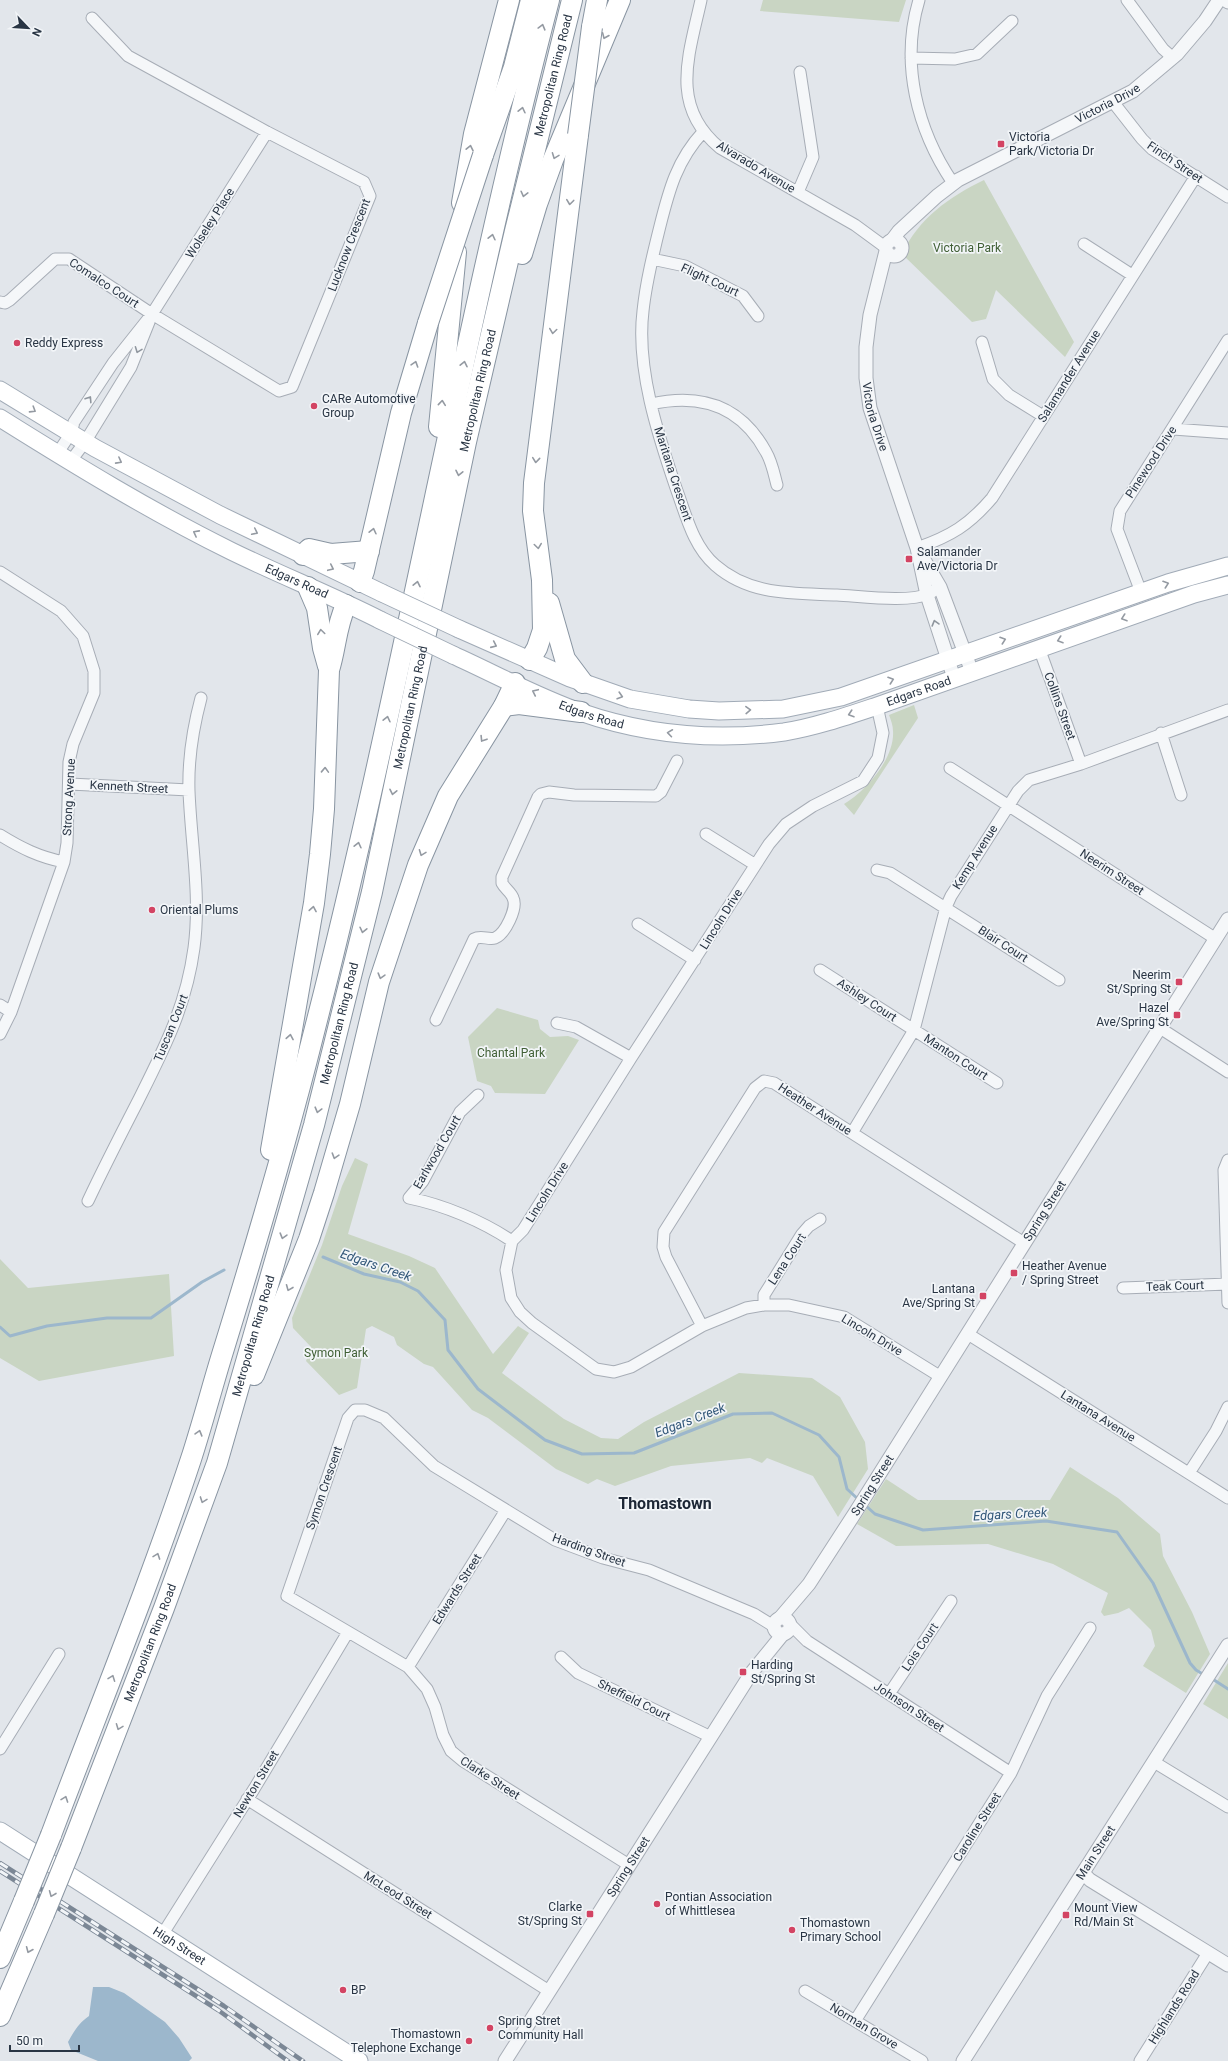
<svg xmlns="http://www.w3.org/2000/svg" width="1228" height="2061" font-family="Roboto,sans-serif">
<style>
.green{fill:#c9d5c3}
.water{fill:#9cb7cc}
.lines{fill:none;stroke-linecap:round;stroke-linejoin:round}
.stream{stroke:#9cb7cc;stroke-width:3}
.minor-casing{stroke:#a7adb6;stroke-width:13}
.tertiary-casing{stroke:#a7adb6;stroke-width:15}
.primary-casing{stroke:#a1abb7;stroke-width:19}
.motorway-casing{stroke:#8995a2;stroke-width:22}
.minor{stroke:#f5f7f9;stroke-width:11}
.tertiary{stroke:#f5f7f9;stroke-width:13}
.primary{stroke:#fff;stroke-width:17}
.motorway{stroke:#fff;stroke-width:20}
.rail-casing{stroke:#7b8795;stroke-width:4.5}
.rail{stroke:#f2f5f8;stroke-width:3;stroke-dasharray:9;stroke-linecap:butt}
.primary-bridge-casing{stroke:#a1abb7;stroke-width:19;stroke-linecap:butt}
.motorway-bridge-casing{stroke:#8995a2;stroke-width:22;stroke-linecap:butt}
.primary-bridge{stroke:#fff;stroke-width:17}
.motorway-bridge{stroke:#fff;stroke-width:20}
.oneway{stroke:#949aa2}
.oneway2{stroke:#8f969e}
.poi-dot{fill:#d34463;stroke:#f2f5f8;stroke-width:1.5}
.labels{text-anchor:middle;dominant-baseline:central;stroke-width:3.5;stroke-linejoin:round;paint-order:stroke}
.street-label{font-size:12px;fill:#293544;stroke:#f2f5f8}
.poi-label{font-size:12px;fill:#293544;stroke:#f2f5f8;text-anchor:start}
.park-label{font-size:12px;fill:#416036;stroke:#f2f5f8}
.water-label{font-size:13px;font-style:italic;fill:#325779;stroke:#f2f5f8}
.district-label{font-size:16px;font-weight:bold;fill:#1c2635;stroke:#f2f5f8}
</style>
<rect width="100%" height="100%" fill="#e2e6eb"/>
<path class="green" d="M763,0H906L899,22L760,11Z
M984,180L1074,342L1065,357L996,290L986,319L972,322L902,254C919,218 949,197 984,180Z
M914,705L918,718L854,815L844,804C866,791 895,758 893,731C893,726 891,720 889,715Z
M497,1008L538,1020L540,1029L550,1037L568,1036L579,1040L545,1094L495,1093L491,1086L477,1081L468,1037Z
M355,1158L368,1164L348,1234L409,1256L435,1268L493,1354L518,1326L529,1333L502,1373L564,1419L601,1438L618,1439L644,1422L739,1373L812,1378L840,1397L865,1442L868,1469L838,1517L813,1476L767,1458L762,1463L750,1458L671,1466L615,1486L597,1479L588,1484L556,1469L488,1418L472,1410L433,1367L424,1364L397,1345L394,1337L372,1326L366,1329L357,1388L339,1395L306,1361L311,1347L293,1328L292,1318L322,1245L342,1186Z
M0,1259L28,1288L169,1274L174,1356L39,1381L0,1358Z
M1070,1467L1118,1498L1160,1534L1163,1556L1192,1612L1210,1654L1186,1693L1143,1666L1155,1646L1151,1630L1129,1608L1118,1613L1104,1616L1101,1612L1108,1593L1053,1564L988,1544L896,1546L857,1524L886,1479L918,1500H1050Z
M1228,1663V1719L1203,1704Z"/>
<path class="water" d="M93,1987H109L124,1993L165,2022L179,2038L192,2058L189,2061H98L71,2050L68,2042C74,2031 79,2023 89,2016Z"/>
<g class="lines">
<path class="stream" d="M323,1257L364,1274L400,1282L418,1291L445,1320L448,1350L478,1389L545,1440L582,1454L634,1453L733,1414L772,1413L819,1435L839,1457L847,1489L859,1500
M0,1327L10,1336L47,1326L107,1318H151L202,1282L224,1270
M865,1505L875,1514L923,1530L1046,1521L1117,1532L1153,1583L1190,1663L1196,1670L1206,1676
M1211,1678L1228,1689"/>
<g class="minor-casing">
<path id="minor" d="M701,0C689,55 669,106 720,148L855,225L885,247
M919,0C900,63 917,130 953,183
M1127,0L1163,49L1173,58
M1223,0L1228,3
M911,58L955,59L977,54L1012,21
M1113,102L1142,139L1152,149L1228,197
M703,132C677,160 669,190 660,226C653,254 646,282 643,311C636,368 658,435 676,488C686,515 693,546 715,565C750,596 794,593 837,595C859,596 909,603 928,594C932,593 936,589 940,587
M798,192L813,157L800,72
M1084,244L1132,275
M652,259L685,266L743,296L758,316
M0,302L5,303L10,300L55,259H69L152,314L279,391L292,387L370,196L364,182L267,132L128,56L92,18
M982,342L993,379L1009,395L1043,416
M651,404C701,393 741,406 766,452C772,462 774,474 777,485
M1173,429L1228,433
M57,454L71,433L74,422L113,363L152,314L267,132
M70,462L85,442L131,367L149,322
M917,548C951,536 969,525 992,498L1196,176
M0,572L61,611L83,636L94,671V693L73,744L69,762L67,843L64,862L11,1012L0,1034
M1141,592L1117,529L1120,511L1228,340
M1039,648L1081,764
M877,706L883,733L878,758L863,781L813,806L786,824L769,844L631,1058L523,1230L512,1241L506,1270L511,1298L520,1312L532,1323L596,1369L614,1372L631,1367L702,1326L746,1308L764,1305H789L844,1317L941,1377
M1161,733L1181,795
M950,768L1216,939
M70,784L189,790
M706,834L754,864
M0,835C21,848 39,857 64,862
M877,870L890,873L1059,980
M638,924L695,960
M820,970L997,1083
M0,1005L11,1012
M436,1020L474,939C481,935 488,940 495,938C505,934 518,908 513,898C511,892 505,889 502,883V877L538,797L541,794L549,792L574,795L656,796L661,792L677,761
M557,1023L576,1027L631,1058
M1160,1028L1228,1072
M478,1095L460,1112L423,1181L409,1198C444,1205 482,1221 512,1241
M852,1133L914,1030L946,907L951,896L1018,791L1029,780L1081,764L1228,710
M1228,1160L1224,1170L1228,1303
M88,1201C104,1167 121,1134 138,1101C164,1049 186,1007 194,948C201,896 191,843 189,791C188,760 193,728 201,698
M1123,1288L1228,1284
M764,1305V1295L802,1234L809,1226L820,1219
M702,1326L666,1257L663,1247L664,1232L755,1088L764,1081L774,1083L1024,1243
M968,1334L1228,1498
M1189,1473L1216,1431L1228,1407
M790,1624L807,1641L1011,1773
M561,1657L578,1673L711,1737
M408,1667L506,1510
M889,1694L951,1601
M0,1749L59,1654
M1154,1762L1228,1807
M247,1799L549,1991
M629,1865L463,1761L451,1751L443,1735L435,1707L427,1689L408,1667L287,1596L348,1418L355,1410H365L384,1418L434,1466L555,1540L603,1558L649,1570L754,1614L775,1627
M162,1935L254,1789L348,1632
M805,1991L922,2061
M855,2021L1011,1773L1047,1696L1090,1628
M1140,2061L1208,1953"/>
</g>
<g class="tertiary-casing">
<g id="tertiary">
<path id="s1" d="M893,239L899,231L937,196L958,180L1133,91L1177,54L1205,21L1219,0"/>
<circle cx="894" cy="248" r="8"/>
<path id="s2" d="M886,251L870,315L866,347V378L870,408L917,548L927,595L954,678"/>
<path d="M923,558L940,587L972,672"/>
<path id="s3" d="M780,1618L809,1584L855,1513L1228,919"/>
<circle cx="782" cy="1626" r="8"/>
<path d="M1083,1873L1090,1880L1228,1965"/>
<path id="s4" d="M505,2061L752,1672L783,1634"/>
<path id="s5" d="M963,2061L1228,1645"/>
</g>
</g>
<g class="primary-casing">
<g id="primary">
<path d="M0,390L95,448L220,515L382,593"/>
<path id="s6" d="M0,418C75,465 152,512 231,551C280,575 331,595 380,620"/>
<path d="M459,629L570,678L630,699L689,709L719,711L783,709L841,697L1168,583L1228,566"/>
<path id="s7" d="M453,655C495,674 537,697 580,712C646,735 715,741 784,732C815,727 847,716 877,706L1194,594L1228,585"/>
<path id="s8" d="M0,1831L359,2061"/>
</g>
</g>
<g class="motorway-casing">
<g id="motorway">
<path d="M592,27L597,0"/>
<path d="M483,155L514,67L531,0"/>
<path d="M462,203L474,134L509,0"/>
<path d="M522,254L537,204L553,160L620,0"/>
<path d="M439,427L456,252"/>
<path d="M303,555L309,549L331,554L369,551"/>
<path d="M360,582L364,571L401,413L428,323"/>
<path d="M308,587L317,608L323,648L328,666"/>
<path d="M549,603L565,659L583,683"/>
<path d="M530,660L537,648L543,630L542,580L533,511L534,483L578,135"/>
<path d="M504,706L519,704L581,712"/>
<path d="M271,1150L314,903L320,854L324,809L329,670C336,648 336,626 346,605"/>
<path d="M254,1375L309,1239L324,1193L350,1104L379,982L418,865L448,796L504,706L515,683"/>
<path d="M51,1835C98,1710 149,1586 191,1459C202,1425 211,1391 221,1358C254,1251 286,1144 313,1036C401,693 460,343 549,0"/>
<path id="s9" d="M71,1848L164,1608L217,1463L314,1125L372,892L466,442L515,231L572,0"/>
<path d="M0,1958L24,1901"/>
<path d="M0,2016L44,1914"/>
</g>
</g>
<use href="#minor" class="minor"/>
<use href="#tertiary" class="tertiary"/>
<use href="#primary" class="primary"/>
<use href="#motorway" class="motorway"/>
<g class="rail-casing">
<path id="rail" d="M0,1863L224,2006L303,2061
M0,1871L218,2010L288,2061"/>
</g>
<use href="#rail" class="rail"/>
<g class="primary-bridge-casing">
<path id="primary-bridge" d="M382,593L459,629
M380,620L453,655"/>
</g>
<g class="motorway-bridge-casing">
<path id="motorway-bridge" d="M578,135L592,27
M428,323L483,155
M24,1901L51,1835
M44,1914L71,1848"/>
</g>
<use href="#primary-bridge" class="primary-bridge"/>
<use href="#motorway-bridge" class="motorway-bridge"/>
</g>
<defs><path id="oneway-chevron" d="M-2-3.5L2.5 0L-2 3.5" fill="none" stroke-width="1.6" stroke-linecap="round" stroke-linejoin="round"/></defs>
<g class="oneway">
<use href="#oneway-chevron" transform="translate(542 27) rotate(-75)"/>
<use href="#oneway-chevron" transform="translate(605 36) rotate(113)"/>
<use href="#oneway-chevron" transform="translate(522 110) rotate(-77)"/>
<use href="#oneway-chevron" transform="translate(470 148) rotate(-78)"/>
<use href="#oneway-chevron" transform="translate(555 156) rotate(111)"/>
<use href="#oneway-chevron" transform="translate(524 194) rotate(104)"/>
<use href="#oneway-chevron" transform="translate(570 202) rotate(97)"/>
<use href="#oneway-chevron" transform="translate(492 237) rotate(-77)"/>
<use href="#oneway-chevron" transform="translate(553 331) rotate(98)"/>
<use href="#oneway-chevron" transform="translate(415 364) rotate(-72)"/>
<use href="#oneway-chevron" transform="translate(464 364) rotate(-78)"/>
<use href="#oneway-chevron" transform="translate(442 403) rotate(-84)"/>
<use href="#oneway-chevron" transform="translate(33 410) rotate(32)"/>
<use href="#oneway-chevron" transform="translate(536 460) rotate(96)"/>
<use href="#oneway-chevron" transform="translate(119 461) rotate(28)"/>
<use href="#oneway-chevron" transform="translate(459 473) rotate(102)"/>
<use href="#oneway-chevron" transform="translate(373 531) rotate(-77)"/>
<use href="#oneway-chevron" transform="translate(255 532) rotate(26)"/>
<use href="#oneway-chevron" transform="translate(196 533) rotate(-152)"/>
<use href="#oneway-chevron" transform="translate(538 546) rotate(82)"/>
<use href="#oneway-chevron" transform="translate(331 568) rotate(25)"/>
<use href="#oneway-chevron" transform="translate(417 584) rotate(-78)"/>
<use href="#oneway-chevron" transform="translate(1166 584) rotate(-19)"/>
<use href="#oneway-chevron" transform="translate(1124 618) rotate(161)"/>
<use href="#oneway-chevron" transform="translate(321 632) rotate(-98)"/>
<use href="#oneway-chevron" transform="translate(1003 640) rotate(-19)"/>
<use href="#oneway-chevron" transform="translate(1060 640) rotate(161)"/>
<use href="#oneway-chevron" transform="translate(494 645) rotate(24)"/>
<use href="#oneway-chevron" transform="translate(891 680) rotate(-19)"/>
<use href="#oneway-chevron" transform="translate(535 692) rotate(-155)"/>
<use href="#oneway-chevron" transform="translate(620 696) rotate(17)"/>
<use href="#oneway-chevron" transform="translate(748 710) rotate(-2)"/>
<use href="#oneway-chevron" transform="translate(851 714) rotate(162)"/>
<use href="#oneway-chevron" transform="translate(387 719) rotate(-77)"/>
<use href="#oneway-chevron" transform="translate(670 733) rotate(-172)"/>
<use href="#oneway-chevron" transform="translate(483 739) rotate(122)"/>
<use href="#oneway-chevron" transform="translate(325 770) rotate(-88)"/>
<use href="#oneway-chevron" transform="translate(393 792) rotate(102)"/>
<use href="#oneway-chevron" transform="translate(358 845) rotate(-77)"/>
<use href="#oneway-chevron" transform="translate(422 853) rotate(111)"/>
<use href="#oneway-chevron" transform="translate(313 909) rotate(-80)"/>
<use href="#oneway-chevron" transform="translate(363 930) rotate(103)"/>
<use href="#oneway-chevron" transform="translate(381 976) rotate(106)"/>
<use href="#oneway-chevron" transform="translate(290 1037) rotate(-80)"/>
<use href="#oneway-chevron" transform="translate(318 1110) rotate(105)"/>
<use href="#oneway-chevron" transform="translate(335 1156) rotate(107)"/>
<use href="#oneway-chevron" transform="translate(283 1236) rotate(106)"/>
<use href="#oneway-chevron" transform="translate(289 1288) rotate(112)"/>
<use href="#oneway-chevron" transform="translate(199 1433) rotate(-74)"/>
<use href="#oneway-chevron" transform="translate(203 1500) rotate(110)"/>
<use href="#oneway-chevron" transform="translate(157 1556) rotate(-70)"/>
<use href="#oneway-chevron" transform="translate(112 1678) rotate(-69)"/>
<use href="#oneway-chevron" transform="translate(119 1727) rotate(111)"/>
<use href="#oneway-chevron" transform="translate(65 1799) rotate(-70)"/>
<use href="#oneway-chevron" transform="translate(52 1894) rotate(112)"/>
<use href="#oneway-chevron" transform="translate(29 1950) rotate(113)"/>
</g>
<g class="oneway2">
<use href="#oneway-chevron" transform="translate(138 350) rotate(111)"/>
<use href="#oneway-chevron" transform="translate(89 399) rotate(-57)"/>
<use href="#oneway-chevron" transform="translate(935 623) rotate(-106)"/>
</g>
<g class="poi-dot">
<rect x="997" y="140" width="8" height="8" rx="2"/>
<circle cx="17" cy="343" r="4"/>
<circle cx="314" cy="406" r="4"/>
<rect x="905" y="555" width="8" height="8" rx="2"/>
<circle cx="152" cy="910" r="4"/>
<rect x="1175" y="978" width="8" height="8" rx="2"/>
<rect x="1173" y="1011" width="8" height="8" rx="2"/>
<rect x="1010" y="1269" width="8" height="8" rx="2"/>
<rect x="979" y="1292" width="8" height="8" rx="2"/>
<rect x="739" y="1668" width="8" height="8" rx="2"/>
<circle cx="657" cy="1904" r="4"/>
<rect x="586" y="1910" width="8" height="8" rx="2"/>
<rect x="1062" y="1911" width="8" height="8" rx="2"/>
<circle cx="792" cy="1930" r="4"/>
<circle cx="343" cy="1990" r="4"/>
<circle cx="490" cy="2028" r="4"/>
<circle cx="469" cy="2041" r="4"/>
</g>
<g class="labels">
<g class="street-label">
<text stroke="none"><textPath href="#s9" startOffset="1840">Metropolitan Ring Road</textPath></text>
<text stroke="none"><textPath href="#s1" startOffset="256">Victoria Drive</textPath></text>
<text transform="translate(1175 162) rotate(34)">Finch Street</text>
<text transform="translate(756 167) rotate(31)">Alvarado Avenue</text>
<text transform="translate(210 223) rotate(-58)">Wolseley Place</text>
<text transform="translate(349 245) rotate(-69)">Lucknow Crescent</text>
<text transform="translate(710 280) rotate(25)">Flight Court</text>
<text transform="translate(104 283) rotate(33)">Comalco Court</text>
<text transform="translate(1069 376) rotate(-58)">Salamander Avenue</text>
<text stroke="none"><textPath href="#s9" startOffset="1516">Metropolitan Ring Road</textPath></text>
<text stroke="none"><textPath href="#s2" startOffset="169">Victoria Drive</textPath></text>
<text transform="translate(1151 462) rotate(-57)">Pinewood Drive</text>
<text transform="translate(673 474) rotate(72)">Maritana Crescent</text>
<text stroke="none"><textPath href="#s6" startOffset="339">Edgars Road</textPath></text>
<text stroke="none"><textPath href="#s7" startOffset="487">Edgars Road</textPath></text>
<text transform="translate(1060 706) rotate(70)">Collins Street</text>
<text stroke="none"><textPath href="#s9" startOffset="1192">Metropolitan Ring Road</textPath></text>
<text stroke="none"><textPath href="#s7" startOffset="151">Edgars Road</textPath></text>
<text transform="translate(129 787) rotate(3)">Kenneth Street</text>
<text transform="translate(69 797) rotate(-87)">Strong Avenue</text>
<text transform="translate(975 857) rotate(-58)">Kemp Avenue</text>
<text transform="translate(1112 872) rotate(33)">Neerim Street</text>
<text transform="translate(721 919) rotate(-58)">Lincoln Drive</text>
<text transform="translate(1003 944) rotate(33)">Blair Court</text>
<text transform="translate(867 1000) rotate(33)">Ashley Court</text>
<text stroke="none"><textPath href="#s9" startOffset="868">Metropolitan Ring Road</textPath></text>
<text transform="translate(171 1028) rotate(-68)">Tuscan Court</text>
<text transform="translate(956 1057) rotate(33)">Manton Court</text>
<text transform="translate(815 1109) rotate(33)">Heather Avenue</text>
<text transform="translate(437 1152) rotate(-60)">Earlwood Court</text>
<text transform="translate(547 1192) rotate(-58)">Lincoln Drive</text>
<text stroke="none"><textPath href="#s3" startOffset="486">Spring Street</textPath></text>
<text transform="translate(787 1259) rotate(-57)">Lena Court</text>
<text transform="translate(1175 1286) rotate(-2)">Teak Court</text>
<text transform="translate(872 1335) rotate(31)">Lincoln Drive</text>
<text stroke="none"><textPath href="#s9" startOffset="544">Metropolitan Ring Road</textPath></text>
<text transform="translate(1098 1416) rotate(32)">Lantana Avenue</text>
<text stroke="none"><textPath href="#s3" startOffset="162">Spring Street</textPath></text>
<text transform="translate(324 1488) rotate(-71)">Symon Crescent</text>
<text transform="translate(589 1550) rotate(20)">Harding Street</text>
<text transform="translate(457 1589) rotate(-58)">Edwards Street</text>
<text stroke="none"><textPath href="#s9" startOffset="220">Metropolitan Ring Road</textPath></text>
<text transform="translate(920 1647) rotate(-56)">Lois Court</text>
<text transform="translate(634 1700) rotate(26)">Sheffield Court</text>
<text transform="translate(909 1707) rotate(33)">Johnson Street</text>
<text transform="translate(490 1778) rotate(33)">Clarke Street</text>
<text transform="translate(256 1784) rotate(-59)">Newton Street</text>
<text transform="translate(977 1827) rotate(-58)">Caroline Street</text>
<text stroke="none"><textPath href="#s5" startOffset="247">Main Street</textPath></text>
<text stroke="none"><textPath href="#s4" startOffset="230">Spring Street</textPath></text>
<text transform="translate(398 1895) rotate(32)">McLeod Street</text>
<text stroke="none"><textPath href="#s8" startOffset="213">High Street</textPath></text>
<text transform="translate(1174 2007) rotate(-58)">Highlands Road</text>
<text transform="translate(864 2026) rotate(31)">Norman Grove</text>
</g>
<g class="poi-label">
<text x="1009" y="137">Victoria<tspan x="1009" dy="14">Park/Victoria Dr</tspan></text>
<text x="25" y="343">Reddy Express</text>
<text x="322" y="399">CARe Automotive<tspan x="322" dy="14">Group</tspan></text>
<text x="917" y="552">Salamander<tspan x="917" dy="14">Ave/Victoria Dr</tspan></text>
<text x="160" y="910">Oriental Plums</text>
<text x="1171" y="975" text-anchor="end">Neerim<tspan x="1171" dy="14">St/Spring St</tspan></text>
<text x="1169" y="1008" text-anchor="end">Hazel<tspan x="1169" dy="14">Ave/Spring St</tspan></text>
<text x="1022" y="1266">Heather Avenue<tspan x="1022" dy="14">/ Spring Street</tspan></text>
<text x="975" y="1289" text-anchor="end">Lantana<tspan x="975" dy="14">Ave/Spring St</tspan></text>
<text x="751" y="1665">Harding<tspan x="751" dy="14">St/Spring St</tspan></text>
<text x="665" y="1897">Pontian Association<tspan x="665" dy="14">of Whittlesea</tspan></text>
<text x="582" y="1907" text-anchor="end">Clarke<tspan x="582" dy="14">St/Spring St</tspan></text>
<text x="1074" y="1908">Mount View<tspan x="1074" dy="14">Rd/Main St</tspan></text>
<text x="800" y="1923">Thomastown<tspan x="800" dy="14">Primary School</tspan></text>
<text x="351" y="1990">BP</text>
<text x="498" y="2021">Spring Stret<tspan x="498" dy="14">Community Hall</tspan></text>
<text x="461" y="2034" text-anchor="end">Thomastown<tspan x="461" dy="14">Telephone Exchange</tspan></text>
</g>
<g class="park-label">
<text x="967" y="248">Victoria Park</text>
<text x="511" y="1053">Chantal Park</text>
<text x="336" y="1353">Symon Park</text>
</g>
<g class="water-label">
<text transform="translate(376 1265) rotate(19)">Edgars Creek</text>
<text transform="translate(690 1420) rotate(-21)">Edgars Creek</text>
<text transform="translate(1010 1514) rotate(-3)">Edgars Creek</text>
</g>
<g class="district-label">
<text x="665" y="1503">Thomastown</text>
</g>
</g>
<g transform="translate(28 28) rotate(115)" stroke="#f2f5f8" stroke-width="3" paint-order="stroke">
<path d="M0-3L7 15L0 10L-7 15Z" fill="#293544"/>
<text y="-6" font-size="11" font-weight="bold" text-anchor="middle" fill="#293544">N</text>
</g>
<path d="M10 2045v6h69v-6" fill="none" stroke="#293544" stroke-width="2"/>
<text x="16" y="2045" font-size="12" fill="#293544" stroke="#f2f5f8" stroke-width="3" paint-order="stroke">50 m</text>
</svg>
